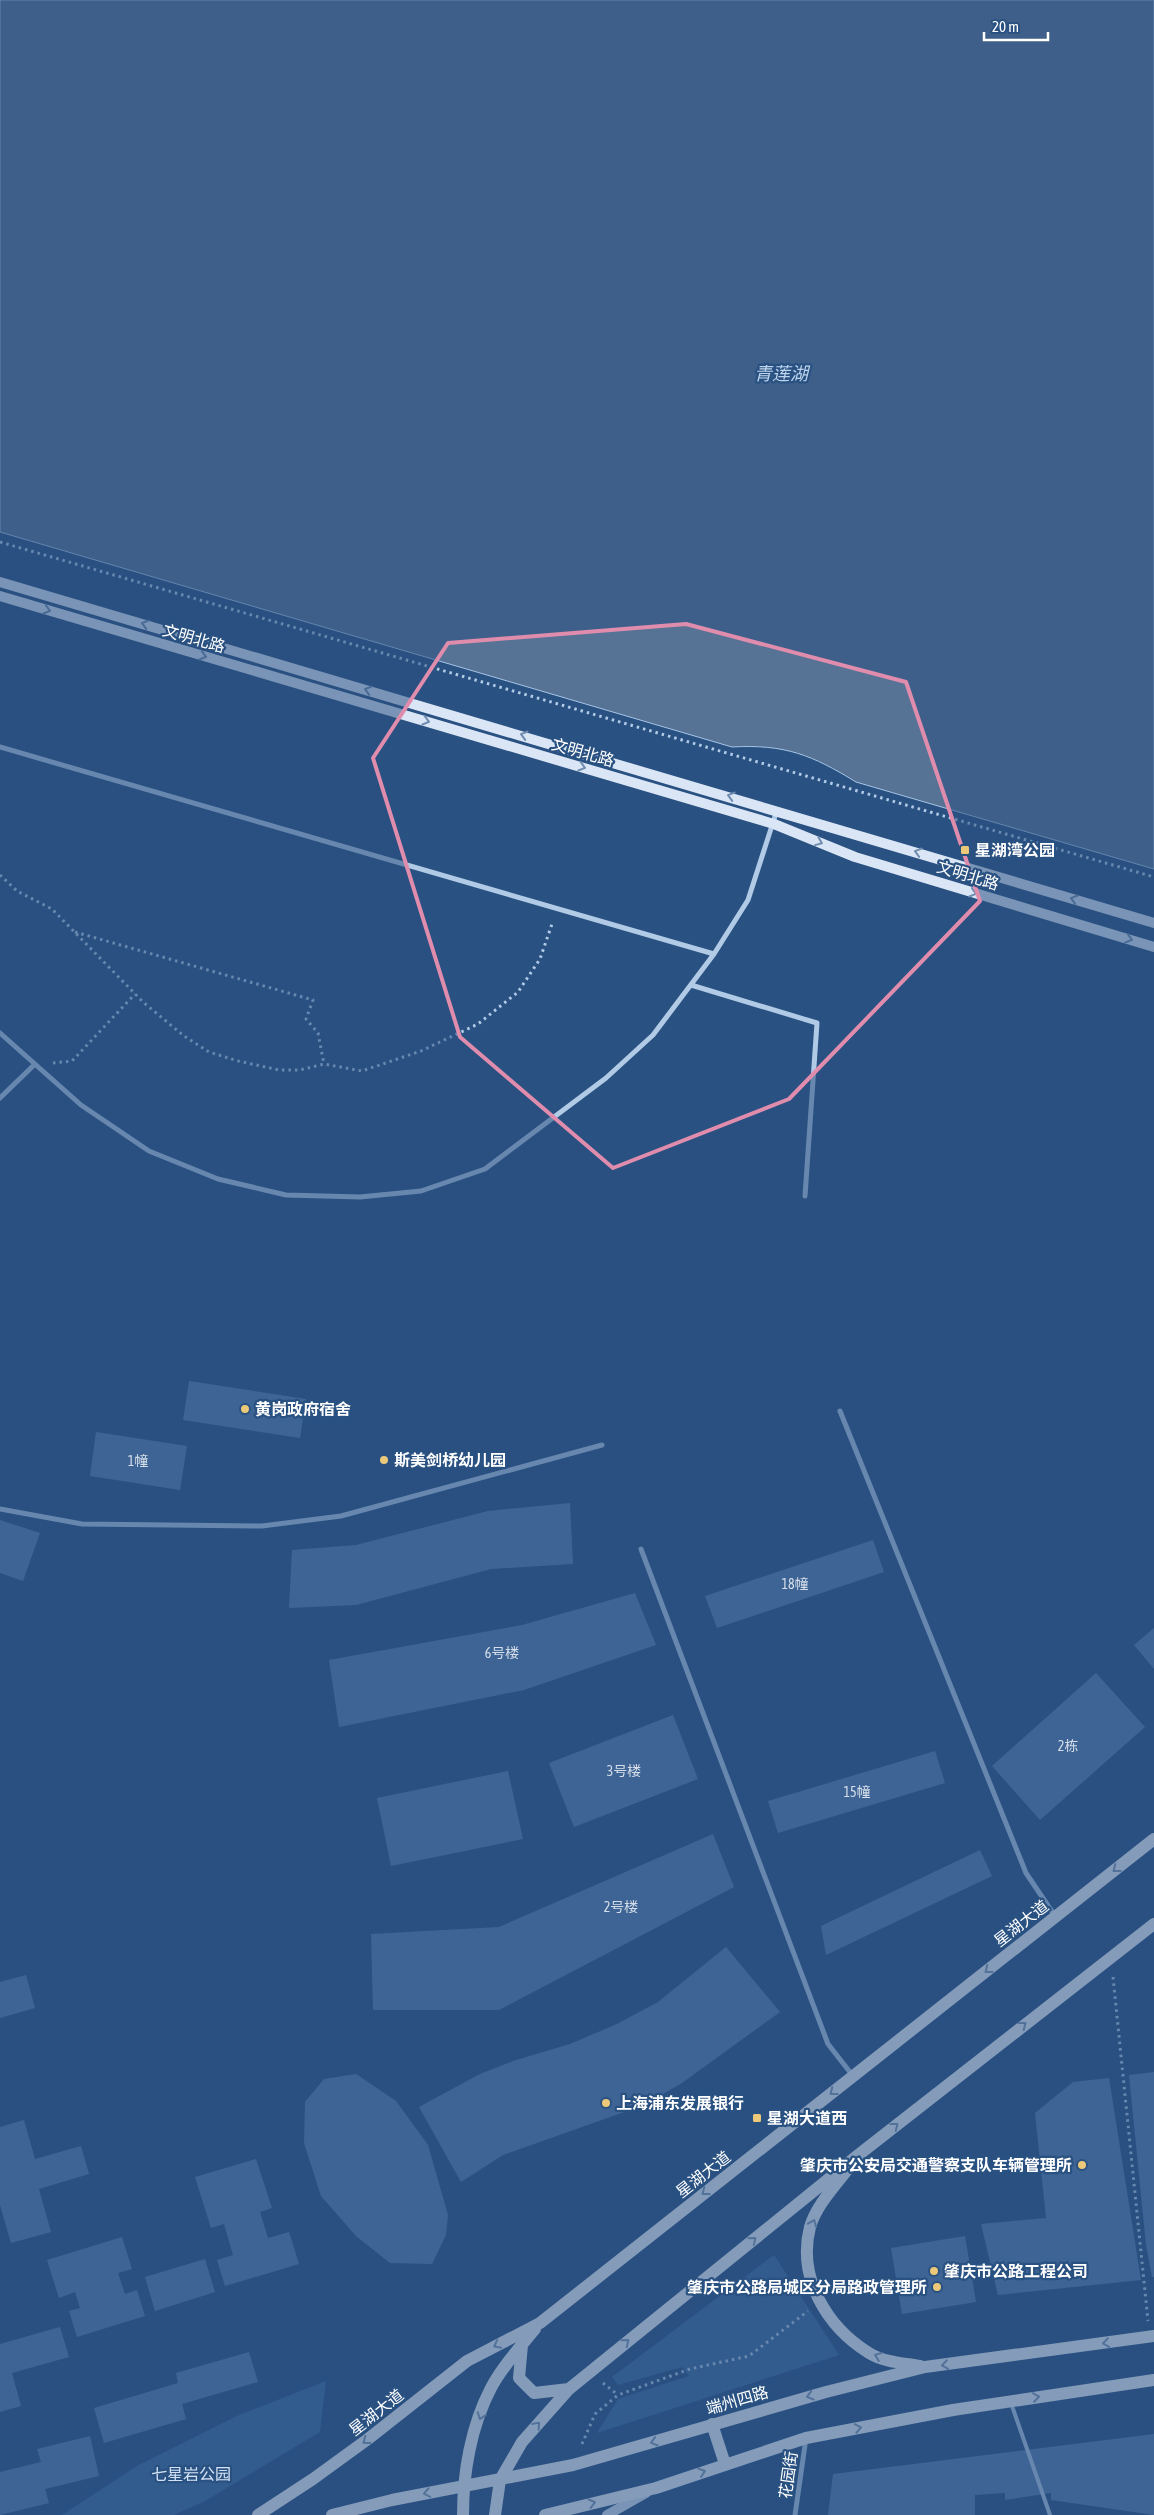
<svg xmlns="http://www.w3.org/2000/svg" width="1154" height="2515" font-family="'Asap Condensed','Noto Sans SC',sans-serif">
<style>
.green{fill:#3e6b9e}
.water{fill:#567294;stroke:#a6c5e6}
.building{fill:#567dab}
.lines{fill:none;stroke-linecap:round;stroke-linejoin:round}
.path{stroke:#b1cae6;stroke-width:3;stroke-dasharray:2.5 4;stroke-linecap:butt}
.lane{stroke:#b1cae6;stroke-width:4}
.street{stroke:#b1cae6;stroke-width:5}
.secondary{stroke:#dae6f6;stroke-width:10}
.primary{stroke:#f2f6fd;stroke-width:12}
.oneway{stroke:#708db0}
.oneway2{stroke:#839bb9}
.marked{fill:none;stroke:#e08cad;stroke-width:4;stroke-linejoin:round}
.poi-dot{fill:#ecc978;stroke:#295181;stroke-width:2}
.labels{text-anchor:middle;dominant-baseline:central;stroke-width:4.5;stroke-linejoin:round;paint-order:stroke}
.number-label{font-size:14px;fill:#d5deea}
.street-label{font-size:16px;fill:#fff;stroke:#295181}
.poi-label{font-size:16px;font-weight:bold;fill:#fff;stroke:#295181;text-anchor:start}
.park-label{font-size:16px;fill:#d4e3f5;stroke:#295181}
.water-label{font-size:18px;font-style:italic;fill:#bdd4ed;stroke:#295181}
</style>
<rect width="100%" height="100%" fill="#295181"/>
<path class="green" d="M774,2255L839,2355L597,2433L618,2399L689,2376L682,2367L618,2385L612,2377Z
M326,2381L320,2432L205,2501L174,2515H62L137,2466L237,2416Z"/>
<path class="water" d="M0,0H1154V869L856,782C812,755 785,744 732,747L0,532Z"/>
<path class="building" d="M189,1381L306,1399L300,1438L183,1420Z
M96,1432L187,1446L180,1490L90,1476Z
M570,1503L573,1564L491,1569L356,1605L289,1608L292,1550L356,1545L488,1511Z
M0,1520L40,1533L23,1581L0,1573Z
M873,1540L884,1572L717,1628L705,1596Z
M635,1593L656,1645L524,1690L339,1727L329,1660L522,1625Z
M1154,1628V1669L1134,1645Z
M1096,1673L1145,1727L1040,1820L992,1766Z
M673,1715L698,1779L574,1827L549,1763Z
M935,1751L945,1783L778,1833L768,1801Z
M508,1771L523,1839L391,1866L377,1798Z
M713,1834L734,1887L499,2010H373L371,1934L499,1927Z
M980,1850L992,1876L826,1955L821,1926Z
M726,1947L780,2012L682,2083L644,2105L503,2155L461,2182L419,2107L480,2074L513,2061L570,2044L617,2024L658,2002Z
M26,1975L35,2008L0,2018V1982Z
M1154,2072V2277H1152L1146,2245L1129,2075Z
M356,2074L396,2101L428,2145L448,2215L446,2235L432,2264L390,2263L356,2236L321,2196L304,2143L305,2102L324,2079Z
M1109,2078L1141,2280L998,2295L981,2224L1046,2218L1035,2113L1073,2082Z
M24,2120L35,2159L81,2146L89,2174L39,2189L51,2232L11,2243L0,2205V2127Z
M256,2159L272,2208L260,2212L268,2238L289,2232L299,2264L225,2286L217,2260L233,2255L224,2224L211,2228L195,2177Z
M965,2236L976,2302L902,2314L891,2248Z
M122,2237L132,2269L118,2273L125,2294L137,2290L145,2316L77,2337L69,2311L80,2308L75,2292L59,2298L47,2260Z
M205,2259L215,2292L155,2311L145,2277Z
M60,2327L69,2357L12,2373L21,2406L0,2412V2344Z
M249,2352L258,2382L182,2404L186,2419L104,2443L94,2408L178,2383L176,2373Z
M1154,2434V2515L1051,2500V2493L1005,2500V2493L975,2495V2515H828L833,2474Z
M90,2436L99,2476L45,2489L49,2503L0,2515V2472L41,2462L37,2449Z"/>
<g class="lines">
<path class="path" d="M0,542L1154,877
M0,875L17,891L52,909L143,1002L184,1036L209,1052L238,1061L279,1070H300L324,1064L362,1071L421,1051L478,1024L518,992L540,959L553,921
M75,932L313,1000L306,1019L318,1033L324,1064
M53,1063L72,1061L135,994
M1113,1977L1148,2321
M603,2383L618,2395
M582,2444L595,2414L618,2395L690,2369L749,2356L808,2311"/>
<path class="lane" d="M1011,2403L1050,2515"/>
<path class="street" d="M0,747L714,954
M691,985L817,1023L805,1196
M0,1033L81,1105L149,1151L218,1179L286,1195L360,1197L421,1191L485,1169L606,1078L653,1035L714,954L748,900L777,810
M0,1098L34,1065
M840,1411L1026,1873L1055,1916
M0,1509L82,1524L262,1526L341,1516L602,1445
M641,1549L828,2044L853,2076
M795,2515L806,2438"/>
<path class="secondary" d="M0,582L1154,923
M0,596L774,824L855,857L1154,947
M607,2515L646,2493"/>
<path class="primary" d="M847,2170C834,2187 816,2206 810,2227C797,2278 827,2327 869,2353C883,2362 903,2363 920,2366
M522,2345L519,2378L534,2393L569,2389
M712,2424L725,2464
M258,2515L313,2479L368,2439L467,2361L540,2323L1154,1839
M332,2515L392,2500L573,2465L826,2392L925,2367L1154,2336
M463,2515C463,2473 471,2426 491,2388C502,2367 520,2347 535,2329
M495,2515L500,2480L522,2442L569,2389L857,2156L1154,1924
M545,2515L656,2488L806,2438L953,2410L1154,2380"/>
</g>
<defs><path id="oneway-chevron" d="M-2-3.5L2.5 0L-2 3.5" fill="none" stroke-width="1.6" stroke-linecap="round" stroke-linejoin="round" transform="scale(1.25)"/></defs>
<g class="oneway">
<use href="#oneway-chevron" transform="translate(47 610) rotate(16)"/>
<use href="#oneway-chevron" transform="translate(145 624) rotate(-164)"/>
<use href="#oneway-chevron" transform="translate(203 656) rotate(16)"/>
<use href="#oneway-chevron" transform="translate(368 690) rotate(-164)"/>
<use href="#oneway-chevron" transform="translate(426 721) rotate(16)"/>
<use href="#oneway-chevron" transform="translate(524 735) rotate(-164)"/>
<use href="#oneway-chevron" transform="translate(582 767) rotate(16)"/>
<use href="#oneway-chevron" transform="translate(731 796) rotate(-164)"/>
<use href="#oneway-chevron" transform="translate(819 842) rotate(22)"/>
<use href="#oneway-chevron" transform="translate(918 852) rotate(-163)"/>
<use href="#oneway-chevron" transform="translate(973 893) rotate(17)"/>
<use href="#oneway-chevron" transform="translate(1074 899) rotate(-163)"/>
<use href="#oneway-chevron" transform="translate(1129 939) rotate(17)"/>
</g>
<g class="oneway2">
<use href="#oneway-chevron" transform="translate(1116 1869) rotate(142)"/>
<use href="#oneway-chevron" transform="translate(988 1970) rotate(142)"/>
<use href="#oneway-chevron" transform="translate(1023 2025) rotate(-38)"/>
<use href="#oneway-chevron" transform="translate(833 2092) rotate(142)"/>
<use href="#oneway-chevron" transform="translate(895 2126) rotate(-38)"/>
<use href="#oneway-chevron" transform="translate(705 2192) rotate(142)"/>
<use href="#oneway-chevron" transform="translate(813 2223) rotate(-68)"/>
<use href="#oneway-chevron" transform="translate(753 2240) rotate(-39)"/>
<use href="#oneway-chevron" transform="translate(626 2342) rotate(-39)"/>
<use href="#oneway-chevron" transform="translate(1106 2343) rotate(172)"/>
<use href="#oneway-chevron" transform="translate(497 2345) rotate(152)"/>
<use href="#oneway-chevron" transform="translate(878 2356) rotate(-159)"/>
<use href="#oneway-chevron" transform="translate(945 2365) rotate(172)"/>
<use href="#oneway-chevron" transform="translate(810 2396) rotate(164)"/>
<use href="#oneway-chevron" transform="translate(1036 2397) rotate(-8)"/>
<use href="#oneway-chevron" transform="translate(481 2416) rotate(109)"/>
<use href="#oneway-chevron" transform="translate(537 2425) rotate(-49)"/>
<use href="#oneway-chevron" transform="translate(858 2428) rotate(-11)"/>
<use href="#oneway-chevron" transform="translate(366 2441) rotate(143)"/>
<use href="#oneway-chevron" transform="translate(654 2442) rotate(163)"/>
<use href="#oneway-chevron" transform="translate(702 2472) rotate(-19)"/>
<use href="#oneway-chevron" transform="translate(427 2493) rotate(169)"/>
<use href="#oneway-chevron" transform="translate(592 2503) rotate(-14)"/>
</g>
<path d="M0 0H1154V2515H0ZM686,624L906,682L980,901L789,1099L613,1168L460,1037L373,758L448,643Z" fill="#295181" fill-opacity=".55" fill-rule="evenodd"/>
<path class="marked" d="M686,624L906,682L980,901L789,1099L613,1168L460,1037L373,758L448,643Z"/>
<g class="poi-dot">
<rect x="960" y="845" width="10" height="10" rx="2.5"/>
<circle cx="245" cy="1409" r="5"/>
<circle cx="384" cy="1460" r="5"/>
<circle cx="606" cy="2103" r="5"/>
<rect x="752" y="2113" width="10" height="10" rx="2.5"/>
<circle cx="1082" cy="2165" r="5"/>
<circle cx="934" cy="2271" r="5"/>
<circle cx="937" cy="2287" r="5"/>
</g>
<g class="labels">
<g class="number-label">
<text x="138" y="1461">1幢</text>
<text x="795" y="1584">18幢</text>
<text x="502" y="1653">6号楼</text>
<text x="1068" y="1746">2栋</text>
<text x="624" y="1771">3号楼</text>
<text x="857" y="1792">15幢</text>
<text x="621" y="1907">2号楼</text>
</g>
<g class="street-label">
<text transform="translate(194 638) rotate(16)">文明北路</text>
<text transform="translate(583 752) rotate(16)">文明北路</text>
<text transform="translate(968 875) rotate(17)">文明北路</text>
<text transform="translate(1021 1923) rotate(-38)">星湖大道</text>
<text transform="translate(703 2174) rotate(-38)">星湖大道</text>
<text transform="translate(737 2400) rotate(-16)">端州四路</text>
<text transform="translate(376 2412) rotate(-38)">星湖大道</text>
<text transform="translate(788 2475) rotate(-82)">花园街</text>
</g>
<g class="poi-label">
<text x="975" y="850">星湖湾公园</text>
<text x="255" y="1409">黄岗政府宿舍</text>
<text x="394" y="1460">斯美剑桥幼儿园</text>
<text x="616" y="2103">上海浦东发展银行</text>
<text x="767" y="2118">星湖大道西</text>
<text x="1072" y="2165" text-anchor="end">肇庆市公安局交通警察支队车辆管理所</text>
<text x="944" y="2271">肇庆市公路工程公司</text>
<text x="927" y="2287" text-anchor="end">肇庆市公路局城区分局路政管理所</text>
</g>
<g class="park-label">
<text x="191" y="2474">七星岩公园</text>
</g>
<g class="water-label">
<text x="781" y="373">青莲湖</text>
</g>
</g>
<path d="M984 32v8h64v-8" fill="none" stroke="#ffffff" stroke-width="2.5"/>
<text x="992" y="32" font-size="15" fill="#ffffff" stroke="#295181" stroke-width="4" paint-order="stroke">20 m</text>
</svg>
